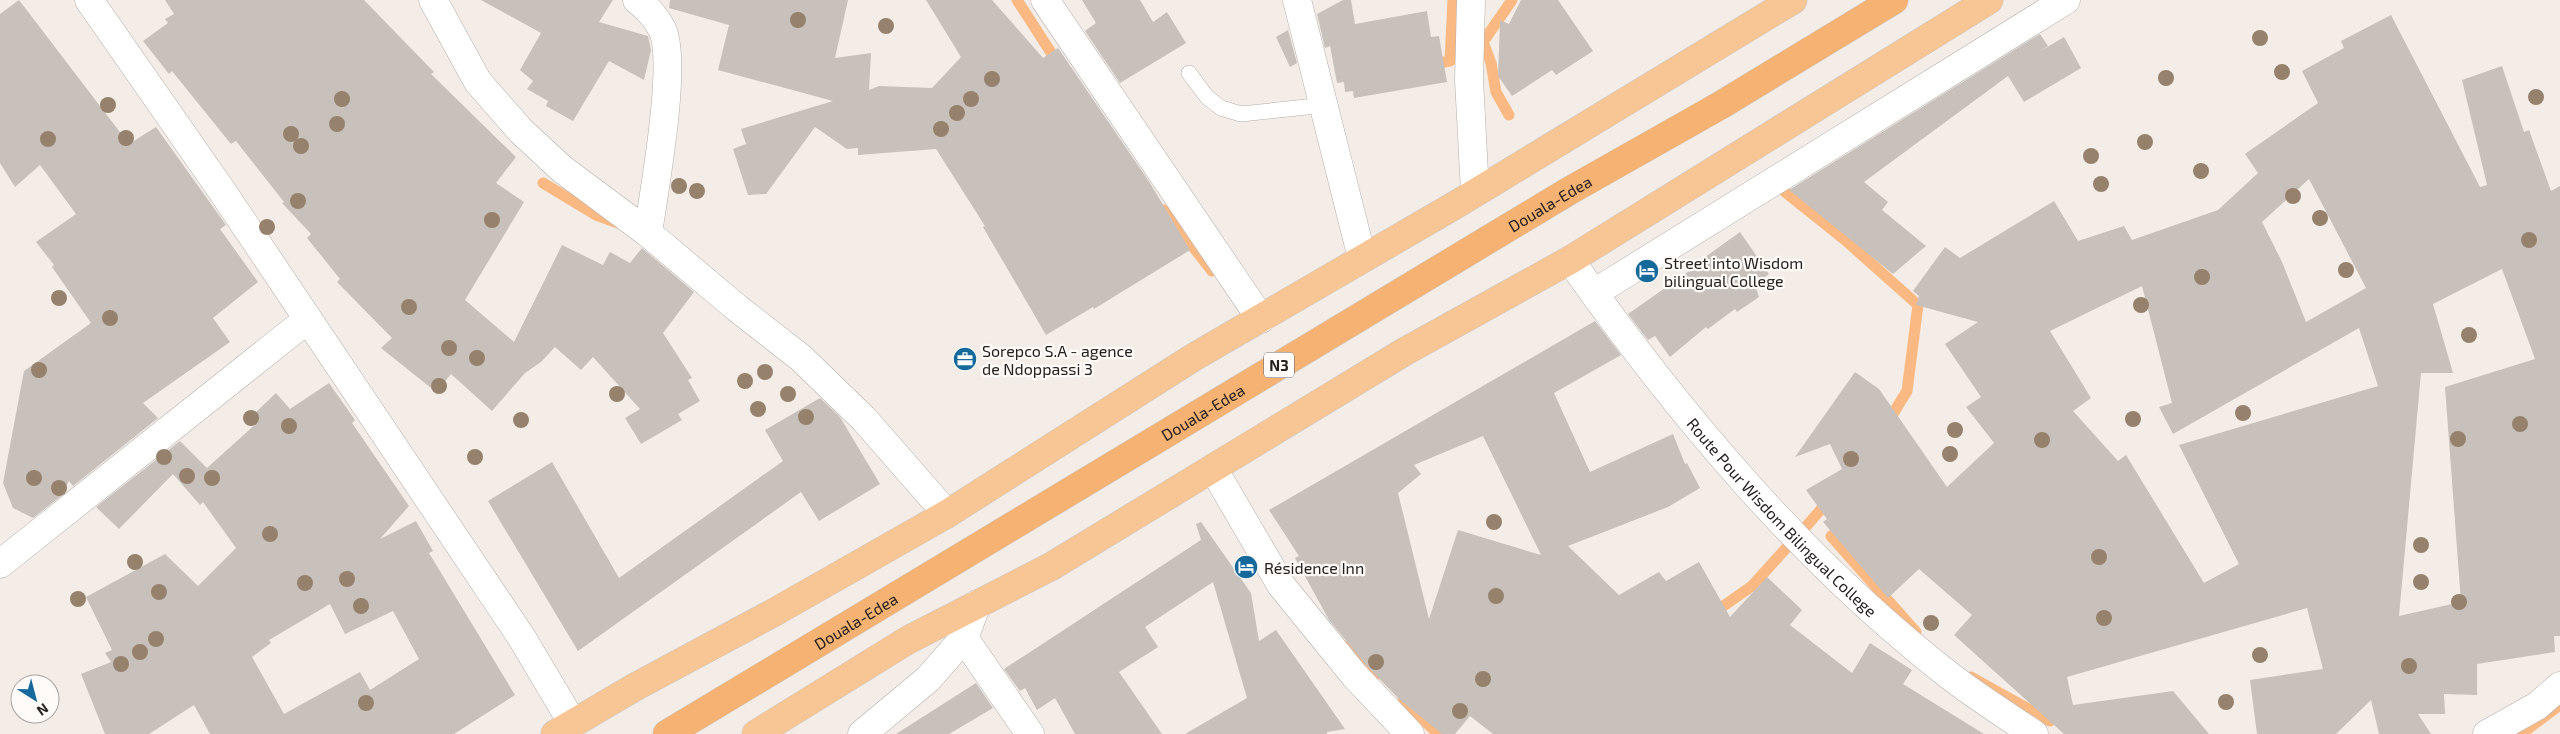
<svg xmlns="http://www.w3.org/2000/svg" width="2560" height="734" font-family="'Exo 2',sans-serif">
<style>
.lines{fill:none;stroke-linecap:round;stroke-linejoin:round}
.stream{stroke:#fab982;stroke-width:11}
.building{fill:#c7c0bb;fill-rule:evenodd}
.service-casing{stroke:#b5aea9;stroke-width:16}
.minor-casing{stroke:#b5aea9;stroke-width:29}
.primary-casing{stroke:#cacac9;stroke-width:29}
.trunk-casing{stroke:#cacac9;stroke-width:29}
.service{stroke:#fff;stroke-width:15}
.minor{stroke:#fff;stroke-width:28}
.primary{stroke:#f8c595;stroke-width:28}
.trunk{stroke:#f6b272;stroke-width:28}
.tree{fill:#96816d}
.labels{text-anchor:middle;dominant-baseline:central;stroke-width:4.5;stroke-linejoin:round;paint-order:stroke}
.shield{fill:#fefbf9;stroke:#656260;stroke-width:1}
.shield-label{font-size:15px;font-weight:bold;fill:#24211f}
.street-label{font-size:16px;fill:#24211f;stroke:#fefbf9}
.poi-label{font-size:16px;fill:#24211f;stroke:#fefbf9;text-anchor:start}
</style>
<rect width="100%" height="100%" fill="#f4ede7"/>
<g class="lines">
<path class="stream" d="M1017,0L1059,65
M1439,63L1450,61L1453,0
M1509,115L1496,92L1491,63L1483,42L1512,0
M543,183L596,215L618,223
M1785,192L1845,240L1918,305L1907,391L1886,425
M1164,210L1212,271
M1803,530L1830,499
M1831,536L1916,632
M1712,614L1752,586L1789,545
M1350,644L1363,662L1378,674
M1971,677L2050,721
M1403,700L1438,734
M2521,734L2560,705"/>
</g>
<path class="building" d="M19,0L129,144L156,127L226,225L220,229L258,282L213,318L230,342L143,403L158,418L73,486L69,481L61,496L33,518L13,508L3,483L24,371L91,323L52,267L54,265L36,242L76,214L40,165L15,187L0,163V14Z
M165,0H364L434,72L431,74L516,157L496,183L524,202L465,300L514,342L562,245L603,265L610,252L630,263L642,248L694,292L663,333L692,378L688,380L700,401L678,414L682,420L641,444L625,418L640,409L593,357L581,370L555,347L541,362L525,373L492,411L451,374L436,392L381,348L392,338L337,282L340,279L307,238L311,234L282,203L284,202L236,141L231,144L172,71L169,74L143,41L168,23L165,19L174,14Z
M481,0H613L599,22L648,36L651,50L644,80L609,61L573,121L546,106L548,101L527,89L533,81L520,70L541,33Z
M670,0H848L835,58L871,53L869,90L879,86L932,88L961,57L926,0H992L1043,58L1058,48L1150,183L1190,250L1094,309L1093,307L1046,335L983,227L985,226L936,149L858,155V148L847,149L815,127L766,194L748,195L733,149L746,144L741,129L833,101L718,70L729,25L669,8Z
M1082,0H1140L1153,22L1167,12L1186,43L1120,83L1085,31L1096,23Z
M1343,0H1351L1355,24L1427,11L1431,37L1439,36L1447,82L1354,98L1353,91L1345,92L1344,82L1337,83L1330,46L1325,48L1317,14Z
M1521,0H1558L1593,51L1556,75L1552,70L1512,96L1498,76L1500,20L1509,24Z
M2391,15L2480,187L2487,185L2462,80L2502,66L2524,132L2529,130L2551,191L2560,186V636H2554L2555,652L2477,664V695L2444,694L2445,714H2418L2431,734H2379L2371,700L2336,734H2257L2250,680L2323,669L2307,608L2067,677L2073,705L2173,691L2209,734H2064L1954,635L1972,615L1919,569L1888,598L1823,522L1827,519L1806,490L1842,469L1830,444L1795,457L1855,372L1879,389L1947,487L1994,443L1966,407L1981,397L1945,344L1978,322L1916,305L1919,296L1913,291L1945,247L1960,258L2054,201L2078,241L2124,226L2132,240L2218,210L2258,173L2245,154L2318,103L2302,71L2344,48L2341,41ZM2309,179L2366,288L2306,322L2282,262L2262,222ZM2502,269L2535,359L2445,387L2461,602L2399,616L2421,373H2453L2433,304ZM2142,286L2172,403L2159,407L2173,434L2359,328L2378,386L2179,445L2239,564L2204,583L2126,455L2118,461L2073,411L2091,398L2050,331Z
M1288,30L1297,63L1290,67L1276,37Z
M2040,34L2048,46L2039,52L2064,37L2081,68L2024,102L2008,76L1864,182L1888,202L1882,210L1926,246L1893,274L1789,190Z
M1740,232L1769,274L1755,285L1759,297L1737,312L1735,309L1708,329L1706,327L1670,357L1655,336L1648,340L1628,314L1702,262L1701,260Z
M1595,321L1621,355L1554,393L1590,472L1673,434L1685,464L1687,463L1700,488L1668,507L1568,546L1619,595L1659,572L1666,581L1699,562L1730,617L1767,577L1802,610L1790,625L1852,673L1870,643L1912,670L1903,684L1984,734H1493L1470,716L1455,734H1442L1399,699L1367,666L1329,620L1295,558L1299,556L1269,510ZM1483,436L1541,555L1458,530L1429,619L1398,493L1421,474L1414,465Z
M329,383L355,420L352,423L409,506L380,539L416,521L433,551L429,553L515,695L454,734H210L194,705L149,734H105L81,674L111,662L105,653L112,650L86,597L165,554L198,586L236,548L203,502L200,505L173,474L119,529L96,507L180,441L207,468L258,422L252,416L276,393L290,409ZM330,604L345,634L393,611L419,659L370,690L360,672L284,714L252,657L271,643L269,640Z
M820,398L840,417L880,484L819,521L801,492L578,651L488,501L552,462L619,578L783,461L765,430Z
M1201,522L1251,593L1259,641L1276,630L1345,729L1327,732V734H1185L1247,698L1213,582L1145,627L1158,647L1119,672L1162,734H1075L1055,698L1037,710L1025,688L1020,691L1004,669L1201,540L1196,524Z
M976,683L993,708L949,734H896Z"/>
<g class="lines">
<g class="service-casing">
<path id="service" d="M1189,73L1207,97L1221,108L1241,114L1325,105"/>
</g>
<g class="minor-casing">
<g id="minor">
<path d="M89,0L222,191L522,638L573,724"/>
<path d="M433,0L478,82L521,131L562,169L648,233L737,308L801,358L864,419L947,514"/>
<path d="M637,0C647,7 657,19 662,29C678,62 654,191 648,233"/>
<path d="M1045,0L1261,319"/>
<path d="M1297,0L1362,258"/>
<path d="M1471,0L1469,80L1475,192"/>
<path id="s1" d="M1570,260C1678,413 1801,560 1950,676C1977,697 2006,715 2034,734"/>
<path d="M1594,293L2066,0"/>
<path d="M1214,470L1281,585L1355,676L1410,734"/>
<path d="M0,564L308,319"/>
<path d="M964,638L1030,734"/>
<path d="M862,734L928,679L964,638L977,604"/>
<path d="M2487,734L2537,706L2560,686"/>
</g>
</g>
<g class="primary-casing">
<path id="primary" d="M555,734L635,687L773,613L947,514L1194,357L1457,204L1793,0
M756,734L908,640L1052,566L1404,352L1570,260L1989,0"/>
</g>
<g class="trunk-casing">
<g id="trunk">
<path id="s2" d="M667,734L1569,191L1721,105L1894,0"/>
</g>
</g>
<use href="#service" class="service"/>
<use href="#minor" class="minor"/>
<use href="#primary" class="primary"/>
<use href="#trunk" class="trunk"/>
</g>
<g class="tree">
<circle cx="798" cy="20" r="8"/>
<circle cx="886" cy="26" r="8"/>
<circle cx="2260" cy="38" r="8"/>
<circle cx="2282" cy="72" r="8"/>
<circle cx="2166" cy="78" r="8"/>
<circle cx="992" cy="79" r="8"/>
<circle cx="2536" cy="97" r="8"/>
<circle cx="342" cy="99" r="8"/>
<circle cx="971" cy="99" r="8"/>
<circle cx="108" cy="105" r="8"/>
<circle cx="957" cy="113" r="8"/>
<circle cx="337" cy="124" r="8"/>
<circle cx="941" cy="129" r="8"/>
<circle cx="291" cy="134" r="8"/>
<circle cx="126" cy="138" r="8"/>
<circle cx="48" cy="139" r="8"/>
<circle cx="2145" cy="142" r="8"/>
<circle cx="301" cy="146" r="8"/>
<circle cx="2091" cy="156" r="8"/>
<circle cx="2201" cy="171" r="8"/>
<circle cx="2101" cy="184" r="8"/>
<circle cx="679" cy="186" r="8"/>
<circle cx="697" cy="191" r="8"/>
<circle cx="2293" cy="196" r="8"/>
<circle cx="298" cy="201" r="8"/>
<circle cx="2320" cy="218" r="8"/>
<circle cx="492" cy="220" r="8"/>
<circle cx="267" cy="227" r="8"/>
<circle cx="2529" cy="240" r="8"/>
<circle cx="2346" cy="270" r="8"/>
<circle cx="2202" cy="277" r="8"/>
<circle cx="59" cy="298" r="8"/>
<circle cx="2141" cy="305" r="8"/>
<circle cx="409" cy="307" r="8"/>
<circle cx="110" cy="318" r="8"/>
<circle cx="2469" cy="335" r="8"/>
<circle cx="449" cy="348" r="8"/>
<circle cx="477" cy="358" r="8"/>
<circle cx="39" cy="370" r="8"/>
<circle cx="765" cy="372" r="8"/>
<circle cx="745" cy="381" r="8"/>
<circle cx="439" cy="386" r="8"/>
<circle cx="617" cy="394" r="8"/>
<circle cx="788" cy="394" r="8"/>
<circle cx="758" cy="409" r="8"/>
<circle cx="2243" cy="413" r="8"/>
<circle cx="806" cy="417" r="8"/>
<circle cx="251" cy="418" r="8"/>
<circle cx="2133" cy="419" r="8"/>
<circle cx="521" cy="420" r="8"/>
<circle cx="2520" cy="424" r="8"/>
<circle cx="289" cy="426" r="8"/>
<circle cx="1955" cy="430" r="8"/>
<circle cx="2458" cy="439" r="8"/>
<circle cx="2042" cy="440" r="8"/>
<circle cx="1950" cy="454" r="8"/>
<circle cx="164" cy="457" r="8"/>
<circle cx="475" cy="457" r="8"/>
<circle cx="1851" cy="459" r="8"/>
<circle cx="187" cy="476" r="8"/>
<circle cx="34" cy="478" r="8"/>
<circle cx="212" cy="478" r="8"/>
<circle cx="59" cy="488" r="8"/>
<circle cx="1494" cy="522" r="8"/>
<circle cx="270" cy="534" r="8"/>
<circle cx="2421" cy="545" r="8"/>
<circle cx="2099" cy="557" r="8"/>
<circle cx="135" cy="562" r="8"/>
<circle cx="347" cy="579" r="8"/>
<circle cx="2421" cy="582" r="8"/>
<circle cx="305" cy="583" r="8"/>
<circle cx="159" cy="592" r="8"/>
<circle cx="1496" cy="596" r="8"/>
<circle cx="78" cy="599" r="8"/>
<circle cx="2459" cy="602" r="8"/>
<circle cx="361" cy="606" r="8"/>
<circle cx="2104" cy="618" r="8"/>
<circle cx="1931" cy="623" r="8"/>
<circle cx="156" cy="639" r="8"/>
<circle cx="140" cy="652" r="8"/>
<circle cx="2260" cy="655" r="8"/>
<circle cx="1376" cy="662" r="8"/>
<circle cx="121" cy="664" r="8"/>
<circle cx="2409" cy="666" r="8"/>
<circle cx="1483" cy="679" r="8"/>
<circle cx="2226" cy="702" r="8"/>
<circle cx="366" cy="703" r="8"/>
<circle cx="1460" cy="711" r="8"/>
</g>
<defs>
<g id="hotel-disc" transform="scale(1.25)"><circle r="9.5" fill="#166a9b" stroke="#fefbf9"/><path d="M-6-4.5h1.5V1H6V5H4.5V3h-9V5H-6ZM-4 0a1.8 1.8 0 1 1 3.6 0ZM.5 0V-2.5h3Q6-2.5 6 0Z" fill="#fff"/></g>
<g id="office-disc" transform="scale(1.25)"><circle r="9.5" fill="#166a9b" stroke="#fefbf9"/><path d="M-6-3h4V-5.5h4V-3h4V5H-6ZM-1-4.5V-3h2v-1.5ZM-6 0V1H6V0Z" fill="#fff"/></g>
</defs>
<g fill-rule="evenodd">
<use href="#hotel-disc" x="1647" y="271"/>
<use href="#office-disc" x="965" y="359"/>
<use href="#hotel-disc" x="1246" y="567"/>
</g>
<g class="labels">
<rect class="shield" x="1264" y="352.5" width="30" height="25" rx="4"/>
<g class="shield-label">
<text x="1279" y="365">N3</text>
</g>
<g class="street-label">
<text stroke="none"><textPath href="#s2" startOffset="1030">Douala-Edea</textPath></text>
<text stroke="none"><textPath href="#s2" startOffset="625">Douala-Edea</textPath></text>
<text stroke="none"><textPath href="#s1" startOffset="334">Route Pour Wisdom Bilingual College</textPath></text>
<text stroke="none"><textPath href="#s2" startOffset="220">Douala-Edea</textPath></text>
</g>
<g class="poi-label">
<text x="1664" y="262">Street into Wisdom<tspan x="1664" dy="18">bilingual College</tspan></text>
<text x="982" y="350">Sorepco S.A - agence<tspan x="982" dy="18">de Ndoppassi 3</tspan></text>
<text x="1264" y="567">Résidence Inn</text>
</g>
</g>
<g transform="translate(35 699) rotate(144)"><circle r="24" fill="#fefbf9" stroke="#a7a4a2"/>
<path d="M0-4L9 19L0 12L-9 19Z" fill="#166a9b"/>
<text y="-8" font-size="14" font-weight="bold" text-anchor="middle" fill="#24211f">N</text>
</g>
</svg>
